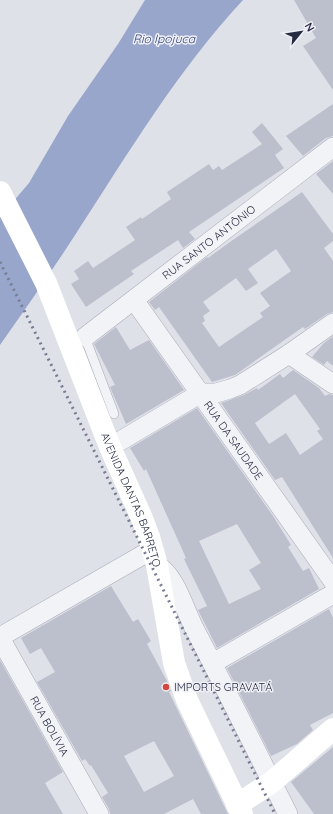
<svg xmlns="http://www.w3.org/2000/svg" width="333" height="814" font-family="Quicksand,sans-serif">
<style>
.water{fill:#98a6cb}
.building{fill:#bcbfcc;fill-rule:evenodd}
.lines{fill:none;stroke-linecap:round;stroke-linejoin:round}
.lane-casing{stroke:#a8aab7;stroke-width:10}
.street-casing{stroke:#a8aab7;stroke-width:20}
.lane{stroke:#f2f3f7;stroke-width:9}
.street{stroke:#f2f3f7;stroke-width:19}
.secondary{stroke:#fff;stroke-width:22}
.rail{stroke:#787c93;stroke-width:3;stroke-dasharray:2 4;stroke-linecap:butt}
.poi-dot{fill:#d5473d;stroke:#eff0f6;stroke-width:1.5}
.labels{text-anchor:middle;dominant-baseline:central;stroke-width:3;stroke-linejoin:round;paint-order:stroke}
.street-label{font-size:11px;fill:#272b41;stroke:#eff0f6}
.poi-label{font-size:11px;fill:#272b41;stroke:#eff0f6;text-anchor:start}
.water-label{font-size:12px;font-style:italic;fill:#2f4077;stroke:#eff0f6}
</style>
<rect width="100%" height="100%" fill="#dfe1e9"/>
<path class="water" d="M145,0H243C178,70 129,152 77,232C52,271 26,308 0,345V217L29,183L68,116L118,44Z"/>
<path class="building" d="M294,0H333V90L303,46L316,38Z
M333,104V136L326,138L303,156L286,136Z
M262,123L283,149L275,155L284,168L189,232L195,239L183,248L178,240L131,271L134,274L86,307L71,284L79,279L74,271L88,261L93,268L135,240L126,227L141,217L142,219L171,199L167,192L209,164L213,170L219,166L222,170L262,144L252,132Z
M333,161V194L316,174Z
M302,192L333,234V241L324,248L333,261V312L327,314L305,329L303,327L235,375L212,382L159,307L155,310L149,302L207,257L208,258L230,242ZM276,249L291,271L260,293L270,306L260,313L263,317L219,347L202,323L205,321L203,316L210,311L203,302L236,278L246,291L258,283L248,269Z
M116,327L130,350L149,340L184,390L126,424L110,387L115,385L94,344Z
M333,336V366L327,361L324,365L312,357L323,344Z
M293,370L319,388L325,396L329,394L333,395V558L282,477L275,480L221,403L244,395L257,388L258,390L280,374L283,378ZM295,394L320,429L317,431L323,439L300,455L286,433L269,444L255,423Z
M197,408L273,516L291,545L288,547L303,571L309,568L319,589L217,648L198,610L207,606L184,559L186,558L146,469L144,471L130,448ZM237,524L261,563L249,570L261,589L229,604L199,541Z
M111,586L133,622L138,619L151,641L147,644L168,683L171,691L169,692L228,814H201L193,799L164,814H110L109,809L102,797L108,793L91,765L90,766L85,759L82,761L37,682L55,672L41,648L30,654L21,638ZM154,741L174,776L144,792L124,756Z
M329,609L333,618V713L310,725L313,730L297,744L271,756L227,668Z
M0,660L63,772L45,783L63,814H0Z
M333,747V814H314L291,782Z"/>
<g class="lines">
<g class="lane-casing">
<path id="lane" d="M85,337L114,414"/>
</g>
<g class="street-casing">
<g id="street">
<path id="s1" d="M134,300L333,581"/>
<path id="s2" d="M85,337L333,147"/>
<path d="M289,354L333,384"/>
<path d="M110,447L201,393H216L230,389L240,385L289,354L333,323"/>
<path d="M157,565C176,576 185,611 195,630C227,691 257,753 288,814"/>
<path d="M0,637L153,549"/>
<path id="s3" d="M0,638L99,814"/>
<path d="M213,663L333,594"/>
</g>
</g>
<use href="#lane" class="lane"/>
<use href="#street" class="street"/>
<g class="secondary">
<path id="s4" d="M0,192L46,283L110,447L141,516L149,537L157,565L174,663L187,700L242,814"/>
<path d="M237,805L272,782L333,729"/>
</g>
<path class="rail" d="M0,262L275,814"/>
</g>
<circle class="poi-dot" cx="166" cy="687" r="4"/>
<g class="labels">
<g class="street-label">
<text stroke="none"><textPath href="#s2" startOffset="156">RUA SANTO ANTÔNIO</textPath></text>
<text stroke="none"><textPath href="#s1" startOffset="172">RUA DA SAUDADE</textPath></text>
<text stroke="none"><textPath href="#s4" startOffset="335">AVENIDA DANTAS BARRETO</textPath></text>
<text stroke="none"><textPath href="#s3" startOffset="101">RUA BOLÍVIA</textPath></text>
</g>
<g class="poi-label">
<text x="174" y="687">IMPORTS GRAVATÁ</text>
</g>
<g class="water-label">
<text x="164" y="38">Rio Ipojuca</text>
</g>
</g>
<g transform="translate(301 32) rotate(60)" stroke="#eff0f6" stroke-width="3" paint-order="stroke">
<path d="M0-3L7 15L0 10L-7 15Z" fill="#272b41"/>
<text y="-6" font-size="11" font-weight="bold" text-anchor="middle" fill="#272b41">N</text>
</g>
</svg>
